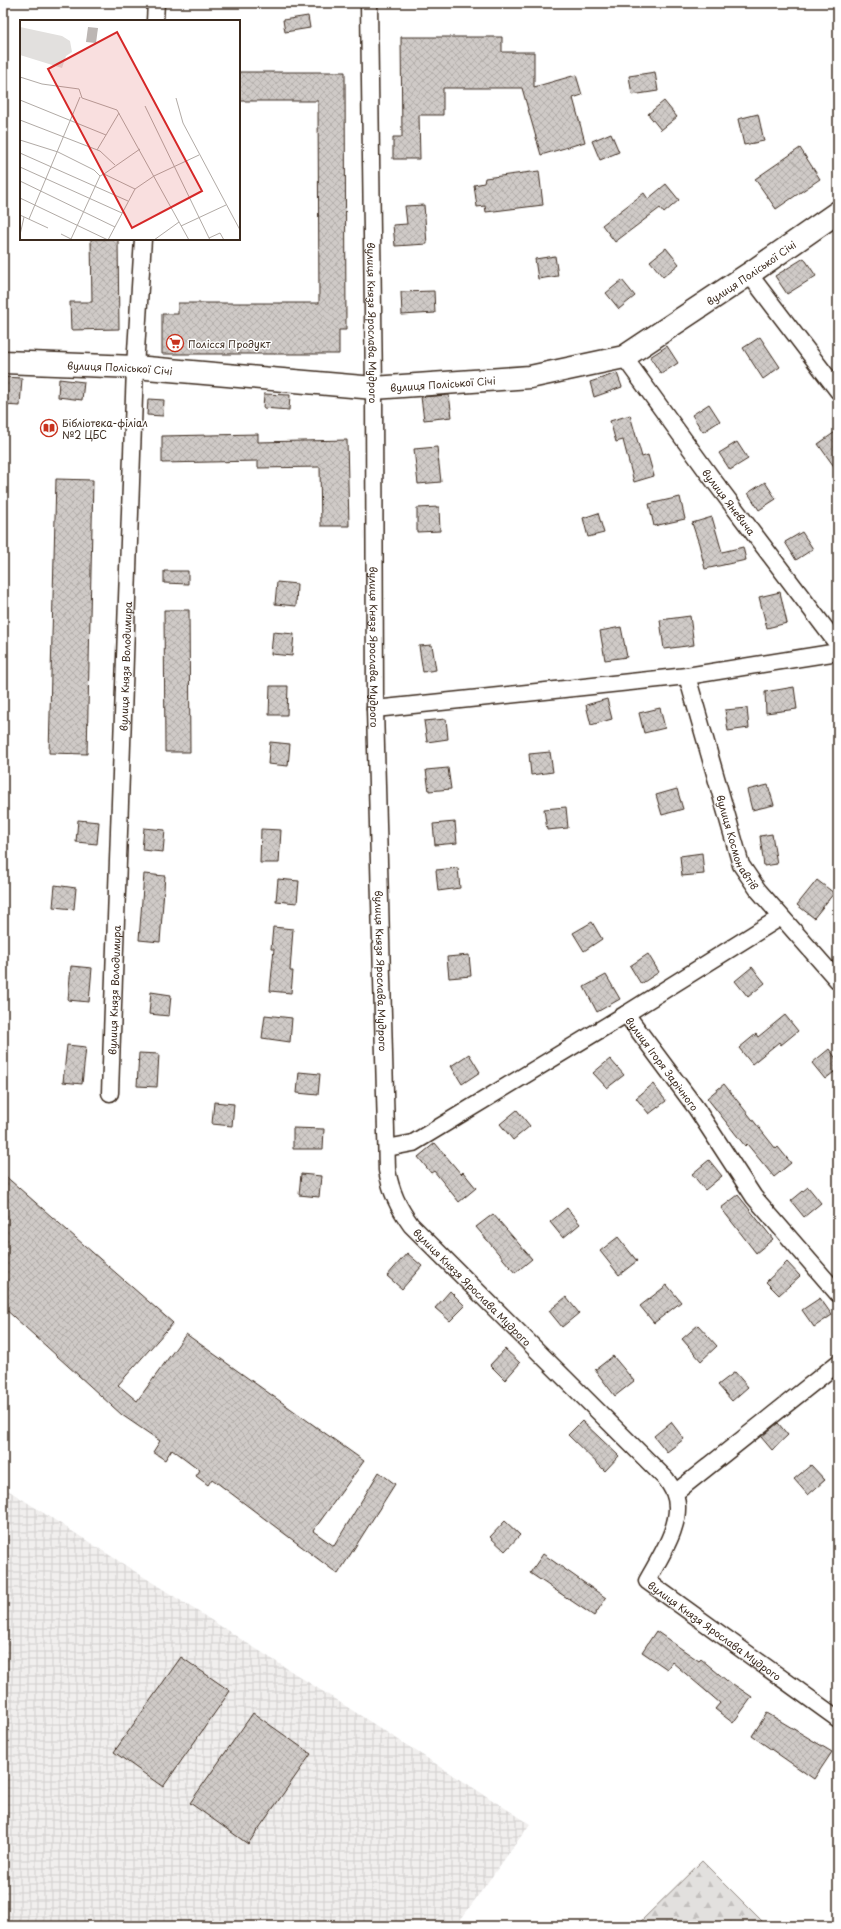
<svg xmlns="http://www.w3.org/2000/svg" width="841" height="1929" font-family="'Playpen Sans',sans-serif">
<style>
.industrial{fill:url(#industrial-grid)}
.forest{fill:url(#forest-firs);stroke:#8e857e}
.building{fill:url(#building-cross-hatch);stroke:#3b2a1e}
.lines{fill:none;stroke-linecap:round;stroke-linejoin:round}
.street-casing{stroke:#3b2a1e;stroke-width:19}
.secondary-casing{stroke:#3b2a1e;stroke-width:25}
.street{stroke:#fff;stroke-width:16}
.secondary{stroke:#fff;stroke-width:22}
.labels{text-anchor:middle;dominant-baseline:central;stroke-width:3;stroke-linejoin:round;paint-order:stroke}
.street-label{font-size:10px;fill:#3b2a1e;stroke:#fff}
.poi-label{font-size:10px;fill:#3b2a1e;stroke:#fff;text-anchor:start}
.inset-road{fill:none;stroke:#b1aaa5;stroke-width:1}
.view{fill:#d62828;fill-opacity:0.15;stroke:#d62828;stroke-width:2}
.inset-edge{fill:none;stroke:#3b2a1e;stroke-width:2}
</style>
<defs>
<pattern id="industrial-grid" width="8" height="8" patternUnits="userSpaceOnUse"><rect width="8" height="8" fill="#f1efee"/><path d="M0 4h8M4 0v8" fill="none" stroke="#d0cdcc"/></pattern>
<pattern id="forest-firs" width="22" height="20" patternUnits="userSpaceOnUse"><rect width="22" height="20" fill="#e2e0de"/><path d="M5 1l3.5 6h-7zM16 11l3.5 6h-7z" fill="#c3c0be"/></pattern>
<pattern id="building-cross-hatch" width="8" height="8" patternUnits="userSpaceOnUse"><rect width="8" height="8" fill="#cfcac7"/><path d="M0 0l8 8M0 8l8-8" fill="none" stroke="#b3aeaa"/></pattern>
</defs>
<rect width="100%" height="100%" fill="#fff"/>
<filter id="ink" filterUnits="userSpaceOnUse"><feTurbulence type="fractalNoise" baseFrequency=".025" numOctaves="2"/><feDisplacementMap in="SourceGraphic" scale="8" xChannelSelector="R" yChannelSelector="G"/><feConvolveMatrix kernelMatrix="1 2 1 2 8 2 1 2 1" color-interpolation-filters="sRGB"/></filter>
<g filter="url(#ink)">
<path class="industrial" d="M3,1487L530,1824L456,1926H3Z"/>
<path class="forest" d="M702,1861L767,1926H636Z"/>
<path class="building" d="M308,16L310,28L285,32L283,20Z
M401,37H502V52H534V87L576,75L582,95L573,98L585,142L541,155L522,88H443V115H419L420,159H393V137H402Z
M239,72H345L346,330H339V354H162V314H178V303H319L318,101H239Z
M655,72L658,91L632,95L629,76Z
M664,101L677,117L661,130L648,114Z
M758,114L764,141L744,145L738,119Z
M611,133L619,152L600,160L592,141Z
M800,148L820,179L776,209L755,179Z
M539,171L543,205L486,212L485,206L477,207L474,185L484,183L485,178Z
M666,184L679,200L664,213L660,208L615,242L602,225L644,193L648,199Z
M424,205L427,244L395,246L393,225L407,224L405,206Z
M91,239H118L119,329L71,330L70,302H92Z
M666,248L679,264L663,277L650,261Z
M555,256L558,276L538,279L535,259Z
M804,258L816,276L787,294L775,276Z
M622,280L635,296L619,309L606,293Z
M434,291L435,313L402,315L401,292Z
M760,337L780,367L763,379L743,348Z
M667,346L678,363L661,374L650,357Z
M617,373L622,387L594,397L590,382Z
M3,377L22,378L20,406L3,405Z
M59,379L84,382L82,400L58,397Z
M264,394L290,395L289,410L263,408Z
M449,395L452,417L424,420L421,397Z
M148,399L164,400L163,416L147,415Z
M709,404L720,421L703,432L692,415Z
M630,415L642,457L648,455L654,476L634,482L623,440L616,442L610,421Z
M838,430V472L818,444Z
M258,434V442L347,440L349,526H321L320,467L258,468V461L162,463V436Z
M737,442L748,459L730,470L719,453Z
M437,447L441,482L418,484L414,449Z
M56,479L93,480L87,754L49,753Z
M765,482L776,499L759,510L748,493Z
M680,497L685,519L654,526L649,504Z
M439,507L440,531L417,532V508Z
M598,513L604,533L588,537L583,518Z
M712,517L722,552L743,547L746,560L705,569L699,544L692,523Z
M802,532L813,549L796,560L785,542Z
M164,571H188V584L164,583Z
M277,582L297,584L296,606L275,604Z
M780,592L787,623L767,628L759,597Z
M164,610H189L190,752H165Z
M690,616L694,645L664,649L660,620Z
M621,627L627,657L605,660L600,631Z
M273,632L294,634L292,656L271,654Z
M432,645L436,670L423,672L419,646Z
M270,686H288L287,715H269Z
M794,687L797,709L766,713L765,692Z
M607,699L612,719L591,725L586,705Z
M660,708L665,728L644,733L639,713Z
M747,708L749,728L728,731L725,710Z
M446,719L448,739L427,742L424,721Z
M270,742L290,744L288,766L268,764Z
M550,752L553,772L531,775L529,754Z
M448,768L451,789L429,791L426,770Z
M768,785L774,805L752,810L747,790Z
M677,789L683,809L662,815L656,795Z
M566,807L568,828L547,830L544,809Z
M78,820L99,822L97,844L76,842Z
M455,822L457,843L435,845L433,824Z
M144,828L165,830L163,852L142,850Z
M261,829L281,830L279,863H260Z
M772,834L777,864L764,866L760,836Z
M702,853L704,874L682,876L680,856Z
M458,868L460,888L438,891L436,870Z
M144,874L165,876L160,942L139,940Z
M278,879L299,881L297,903L276,901Z
M817,880L834,893L814,918L797,905Z
M55,885L76,888L74,909L53,907Z
M592,922L602,939L584,951L573,933Z
M273,927L293,929L290,971H293L291,993L270,991L274,949H271Z
M648,954L659,972L641,984L630,966Z
M469,955L471,976L449,978L447,957Z
M71,966L92,968L89,1002L68,1000Z
M752,967L765,983L748,997L735,981Z
M606,975L620,999L597,1012L584,987Z
M151,992L171,995L169,1016L149,1014Z
M265,1015L292,1018L290,1042L262,1038Z
M785,1015L798,1031L781,1045L779,1042L752,1064L739,1048L756,1034L758,1037Z
M67,1045L86,1047L82,1084L63,1082Z
M829,1049L838,1061V1069L825,1079L812,1063Z
M139,1053L159,1054L157,1087L137,1086Z
M469,1054L480,1072L462,1084L451,1066Z
M610,1059L624,1075L607,1088L593,1073Z
M299,1072L320,1074L318,1095L297,1093Z
M653,1084L666,1101L649,1114L636,1098Z
M724,1084L776,1149L778,1147L791,1163L774,1177L747,1144L745,1146L707,1098Z
M214,1102L234,1104L232,1126L212,1124Z
M517,1110L530,1126L513,1140L500,1124Z
M293,1128L324,1129L323,1149H293Z
M435,1143L461,1174L463,1172L476,1188L459,1202L434,1171L431,1173L418,1157Z
M709,1160L722,1176L705,1190L692,1174Z
M3,1174L173,1323L118,1385L137,1401L186,1334L364,1461L313,1531L334,1546L379,1472L395,1484L338,1574L212,1479L208,1485L196,1476L200,1470L172,1449L165,1460L153,1452L160,1441L122,1415L3,1307Z
M301,1174L321,1176L319,1197L299,1195Z
M808,1187L821,1203L804,1217L791,1201Z
M738,1195L773,1239L756,1253L721,1208Z
M567,1208L580,1224L563,1238L550,1222Z
M493,1214L532,1259L515,1273L476,1227Z
M618,1237L637,1261L619,1275L600,1251Z
M407,1253L422,1266L402,1289L387,1276Z
M787,1262L800,1276L779,1295L766,1282Z
M667,1285L681,1302L654,1323L640,1306Z
M450,1291L465,1306L450,1321L435,1308Z
M566,1297L579,1313L562,1327L549,1311Z
M820,1298L832,1315L814,1327L802,1310Z
M698,1325L717,1346L701,1361L682,1339Z
M505,1349L520,1363L505,1380L490,1365Z
M613,1356L634,1381L615,1396L595,1370Z
M735,1372L748,1387L732,1401L718,1385Z
M582,1421L619,1456L605,1471L568,1435Z
M671,1422L684,1439L667,1452L654,1436Z
M778,1423L788,1435L772,1450L761,1437Z
M811,1465L825,1480L808,1495L794,1479Z
M505,1521L520,1535L505,1551L490,1537Z
M543,1554L606,1598L594,1616L530,1573Z
M656,1631L699,1661L701,1659L732,1685L733,1684L752,1697L733,1723L715,1709L720,1703L672,1662L667,1669L642,1652Z
M181,1657L230,1691L163,1787L114,1752Z
M253,1713L311,1754L248,1844L190,1803Z
M767,1713L832,1752L814,1779L752,1736Z"/>
<g class="lines">
<g class="street-casing">
<g id="street">
<path id="s1" d="M369,3L374,388L375,709L387,1170C391,1192 398,1207 411,1225L666,1479C669,1483 672,1488 674,1492C686,1520 660,1557 647,1581L838,1719"/>
<path d="M155,21L156,3"/>
<path d="M749,274L838,391"/>
<path id="s2" d="M624,357L711,477L838,645"/>
<path id="s3" d="M687,676L741,865L758,890L838,981"/>
<path d="M375,709L687,676L838,652"/>
<path d="M626,1014L781,917"/>
<path id="s4" d="M110,1093L135,367L143,239"/>
<path id="s5" d="M387,1148L413,1143L626,1014L696,1108L754,1197L838,1294"/>
<path d="M675,1493L838,1363"/>
</g>
</g>
<g class="secondary-casing">
<g id="secondary">
<path id="s6" d="M3,362L135,367L374,388L530,377L624,357L749,274L838,212"/>
</g>
</g>
<use href="#street" class="street"/>
<use href="#secondary" class="secondary"/>
</g>
</g>
<defs>
<g id="supermarket-ring" transform="scale(0.9)"><circle r="9.5" fill="#fff" stroke="#c8321e" stroke-width="1.5"/><path d="M-6-5.5h2.5l.6 2H6L4.5 2H-2.5L-4.4-4H-6ZM-1.5 3.2a1.3 1.3 0 1 0 .1 0ZM3 3.2a1.3 1.3 0 1 0 .1 0Z" fill="#c8321e"/></g>
<g id="library-ring" transform="scale(0.9)"><circle r="9.5" fill="#fff" stroke="#c8321e" stroke-width="1.5"/><path d="M-6-4Q-3-5.5-.7-3.5V5Q-3 3-6 4ZM6-4Q3-5.5 .7-3.5V5Q3 3 6 4Z" fill="#c8321e"/></g>
</defs>
<g fill-rule="evenodd">
<use href="#supermarket-ring" x="175" y="343"/>
<use href="#library-ring" x="49" y="428"/>
</g>
<g class="labels">
<g class="street-label">
<text stroke="none"><textPath href="#s6" startOffset="777">вулиця Поліської Січі</textPath></text>
<text stroke="none"><textPath href="#s1" startOffset="320">вулиця Князя Ярослава Мудрого</textPath></text>
<text stroke="none"><textPath href="#s6" startOffset="117">вулиця Поліської Січі</textPath></text>
<text stroke="none"><textPath href="#s6" startOffset="441">вулиця Поліської Січі</textPath></text>
<text stroke="none"><textPath href="#s2" startOffset="179">вулиця Яневича</textPath></text>
<text stroke="none"><textPath href="#s1" startOffset="644">вулиця Князя Ярослава Мудрого</textPath></text>
<text stroke="none"><textPath href="#s4" startOffset="427">вулиця Князя Володимира</textPath></text>
<text stroke="none"><textPath href="#s3" startOffset="174">вулиця Космонавтів</textPath></text>
<text stroke="none"><textPath href="#s1" startOffset="968">вулиця Князя Ярослава Мудрого</textPath></text>
<text stroke="none"><textPath href="#s4" startOffset="103">вулиця Князя Володимира</textPath></text>
<text stroke="none"><textPath href="#s5" startOffset="337">вулиця Ігоря Зарічного</textPath></text>
<text stroke="none"><textPath href="#s1" startOffset="1315">вулиця Князя Ярослава Мудрого</textPath></text>
<text stroke="none"><textPath href="#s1" startOffset="1783">вулиця Князя Ярослава Мудрого</textPath></text>
</g>
<g class="poi-label">
<text x="188" y="343">Полісся Продукт</text>
<text x="62" y="422">Бібліотека-філіал<tspan x="62" dy="12">№2 ЦБС</tspan></text>
</g>
</g>
<g transform="translate(20 20)">
<rect width="220" height="220" fill="#fff"/>
<path d="M0,7L42,16L50,21L52,32L46,36L42,48L0,35Z" fill="#e2e0de"/>
<path d="M68,7L78,8L76,23L66,22Z" fill="#bcb6b3"/>
<path class="inset-road" d="M0,57L22,64L59,69L62,78L97,90L169,220M156,78L163,103L220,210M0,80L86,115L99,93M125,86L190,220M0,100L80,131L95,145M0,120L38,132L74,150L80,156L84,154L115,169M77,130L86,115M0,133L108,181M0,147L102,193M84,154L120,129M0,161L95,207M0,178L88,220M0,195L28,208M9,199L60,77M161,206L206,185M41,214L53,220M0,215L4,197M189,218L200,213L204,220M51,219L80,156M88,220L115,169L134,156L179,135M134,220L159,202"/>
<path class="view" d="M97,12L182,171L112,208L28,49Z"/>
<rect width="220" height="220" class="inset-edge"/>
</g>
<rect width="841" height="1929" fill="none" stroke="#fff" stroke-width="16"/>
<rect x="8" y="8" width="825" height="1913" fill="none" stroke="#3b2a1e" stroke-width="1.5" filter="url(#ink)"/>
</svg>
